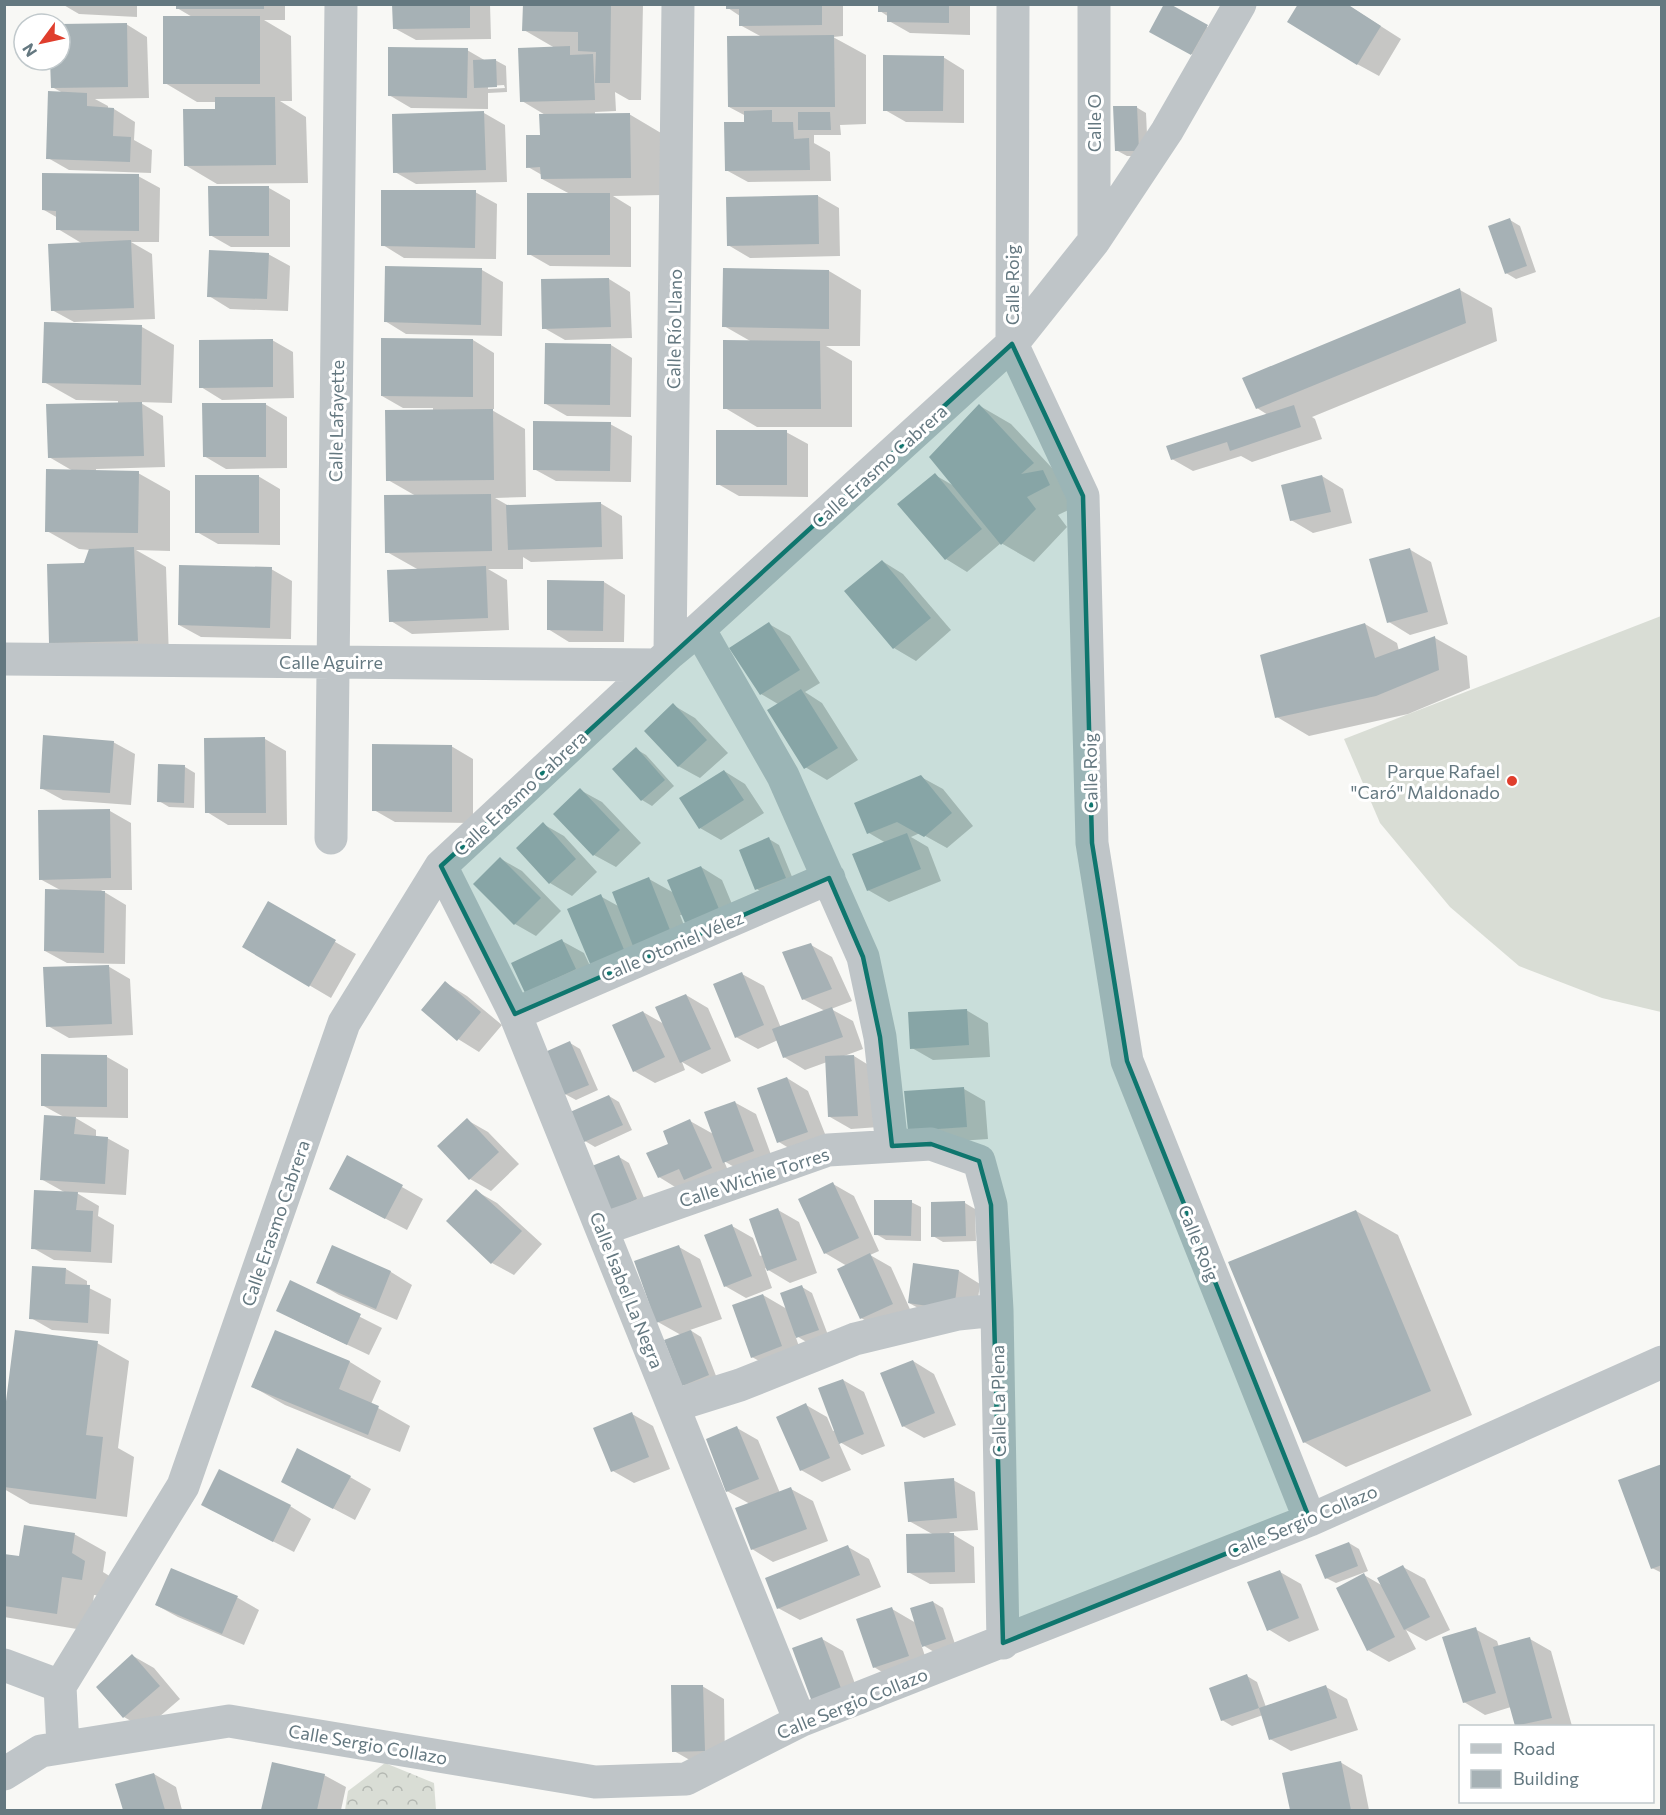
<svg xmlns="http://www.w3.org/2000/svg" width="1666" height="1815" font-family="Commissioner,sans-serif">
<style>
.grass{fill:#d9ddd5}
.forest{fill:url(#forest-crowns)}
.shadow{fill:#0003;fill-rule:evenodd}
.building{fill:#a6b1b5}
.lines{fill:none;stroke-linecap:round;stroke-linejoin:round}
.street{stroke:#bfc5c8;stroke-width:33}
.marked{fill:#0f766e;fill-opacity:0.2;stroke:#0f766e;stroke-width:4.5;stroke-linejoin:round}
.poi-dot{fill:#e03e2d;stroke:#fff;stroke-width:2}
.labels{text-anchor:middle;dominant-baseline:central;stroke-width:6;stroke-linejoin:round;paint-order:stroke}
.street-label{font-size:18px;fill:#647880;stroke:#fff}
.poi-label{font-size:18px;fill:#647880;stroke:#fff;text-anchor:end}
</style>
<defs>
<pattern id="forest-crowns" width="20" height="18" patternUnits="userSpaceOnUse" patternTransform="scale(1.5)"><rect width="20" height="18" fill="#d9ddd5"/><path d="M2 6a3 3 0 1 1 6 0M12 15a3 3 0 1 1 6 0" fill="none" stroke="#b4b8b2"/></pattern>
</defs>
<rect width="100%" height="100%" fill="#f8f8f5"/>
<path class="grass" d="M1661,616V1012L1602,998L1519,966L1450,907L1380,823L1344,739Z"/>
<path class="forest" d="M385,1763L434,1783L436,1810H345L348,1791Z"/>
<path class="shadow" d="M62,4H137V17L79,14Z
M177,4H285V20H264L291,36L292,101H280L306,117L308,183L217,184L185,165L217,111V102H197L165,83L194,18L177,8Z
M394,4H490L491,39L416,40L394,28Z
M524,4H643L641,100H629L615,92L616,111L595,112V115L629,114L661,133L663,195L613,196L631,207V267L550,266L529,254L570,194L542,179V175L528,167L541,137L547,116L522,101L555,48L524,30Z
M728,4H843V36L833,37L866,55V124L840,125L841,135H814V143L830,152L831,181L748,182L726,170L746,123V116L729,107L762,37L740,25V16L728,8Z
M880,4H970V35L910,33L889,21V17L880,11Z
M1167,4L1228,39L1213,66L1151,31Z
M1346,4L1401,39L1379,76L1357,64Z
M126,24L147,37L149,98L95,99L108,106V109H114L135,122L134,140L152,150L151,173L69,170L48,158L63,93L52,87L51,60H60V25Z
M467,50L486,61L495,60L506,66L507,92L488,93V109L411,108L389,95ZM504,85L505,88L488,89V86Z
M943,57L964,70V123L906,122L885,110Z
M1136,107L1146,113L1148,156H1127L1116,150Z
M484,113L505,125L507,182L416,184L395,172Z
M138,176L160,188L159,242H131L152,254L155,319L74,322L52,310L83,244L58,229V218L44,210Z
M269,188L290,200V247H231L210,235Z
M475,192L497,204L496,259L404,258L383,245Z
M818,196L839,208L840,256L750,258L728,245Z
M1510,220L1520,226L1536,272L1516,279L1506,273Z
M268,254L290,266L288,311L230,309L209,296Z
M482,270L503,282L502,336L406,334L385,321Z
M829,271L861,290L860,346H826L852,361V427H757L725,408L752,342L724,326Z
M609,279L630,292L632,338L565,340L544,328Z
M1460,290L1492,308L1497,341L1312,417L1315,419L1322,439L1252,462L1241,456L1193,471L1172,459L1268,415L1257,408Z
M142,327L174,345L172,403L139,402L163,416L165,467L96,469V471L138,473L170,491V551L136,550L166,567L169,659L83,661L51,643L90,550L79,549L47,531L73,471L49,457L118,404V401L76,400L44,382Z
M272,340L293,352L294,398L222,400L201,387Z
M473,340L494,353V409H490L525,429L526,497L495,498L511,507L600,503L622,516L623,559L531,562L523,557V569H488L507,580L509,630L412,634L391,621L419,570L387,552L416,496L388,480L433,411V408H403L382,396Z
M611,345L632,358L631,417L567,416L546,404Z
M265,404L287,417V468L226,469L204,456Z
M980,406L1011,424L1065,482L1081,504L1058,515L1067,527L1034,562L1001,543L967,572L946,559L935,475L954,486Z
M610,424L632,436L631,482L556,481L534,469Z
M786,432L808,444V497L739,496L718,484Z
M258,476L280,489V545L218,544L197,532Z
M1322,476L1343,489L1352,523L1313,533L1291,520Z
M1409,549L1431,562L1448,624L1410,635L1389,622Z
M882,561L903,574L951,630L916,661L894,648L847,592Z
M271,569L292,581L291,639L201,637L179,625Z
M604,582L625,595L624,642H569L548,629Z
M769,624L790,636L820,683L805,692L822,703L858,760L827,780L805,767L778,704L761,694Z
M1365,624L1397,643L1399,651L1435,638L1467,656L1470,688L1408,714L1309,736L1277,717Z
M673,705L695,718L728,753L700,778L678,766Z
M265,739L286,751L287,825H228L207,812Z
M113,742L135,754L131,805L63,800L41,788Z
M451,746L473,759V823L395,822L374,810Z
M636,749L646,755L674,786L652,806L642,800Z
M160,766L185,767L195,773L194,808L169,807L159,801Z
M724,771L745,784L764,813L721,840L700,828Z
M921,777L943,789L973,826L947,848L920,833L911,837L928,847L941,881L889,902L868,890L886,843L869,833Z
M580,790L602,802L641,843L616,867L594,855L556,814Z
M110,811L131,823L132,890H101L126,905L125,964L67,963L45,951L62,891L40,879Z
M543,824L564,836L597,872L572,896L550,883L518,848Z
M769,839L779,845L795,884L767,895L757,889Z
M501,859L522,871L561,911L536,936L515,924Z
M701,867L722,880L739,921L680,915L691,943L613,977L600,896L620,907L649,879L674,893Z
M268,903L356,954L331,998L244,947Z
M562,941L584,953L597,981L548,1004Z
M811,945L832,957L852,1001L831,1009L853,1021L863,1049L844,1056H854L875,1069L879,1127L851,1129L830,1117L827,1062L805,1070L784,1057L778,1040L758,1049L736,1037L742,974L764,986L781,1028L825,1011L803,999Z
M106,965L130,979L133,1035L69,1038L48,1026Z
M446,983L467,996L502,1025L479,1052L458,1039Z
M686,995L708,1008L731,1061L702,1074L682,1062L685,1070L655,1083L634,1071L643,1012L664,1024Z
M966,1010L988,1023L990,1057L933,1060L912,1048Z
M570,1043L580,1049L598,1090L576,1100L565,1094Z
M43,1056L107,1057L128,1069V1118L74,1117L96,1130V1137L107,1138L129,1150L126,1195L75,1192L99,1206L98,1216L114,1225L112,1263L54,1260L33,1248L66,1193L41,1179L64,1117L42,1105Z
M787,1078L808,1091L829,1144L800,1155L779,1142L759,1089Z
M964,1089L985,1101L988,1139L930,1143L909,1130Z
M609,1096L619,1102L632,1130L595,1147L585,1141Z
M734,1102L756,1114L774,1163L746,1174L724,1161L732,1180L680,1190L659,1177L690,1121L715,1135Z
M467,1120L488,1132L519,1164L491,1191L470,1179Z
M619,1157L629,1163L647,1205L623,1215Z
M833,1184L854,1196L879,1251L870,1255L891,1267L913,1316L882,1330L861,1318L847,1266L825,1253Z
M402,1187L423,1199L407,1230L352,1201Z
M476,1191L497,1203L542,1244L514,1275L492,1263L448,1221Z
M911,1202L921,1207V1241L886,1240L876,1234Z
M965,1203L975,1209L976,1241L943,1242L933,1236Z
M778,1210L799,1222L817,1273L790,1283L765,1268L772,1288L746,1298L725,1286L732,1226L753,1238L760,1256L763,1255Z
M1356,1211L1398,1235L1472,1415L1346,1467L1304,1442Z
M333,1247L391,1272L412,1285L397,1320L339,1295L318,1283Z
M679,1247L700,1259L722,1319L690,1330L701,1337L718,1381L693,1391L683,1385L681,1335L658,1322Z
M66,1269L87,1281V1287L111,1299L109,1334L52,1330L31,1318Z
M959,1271L980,1284L975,1321L931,1315L909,1303Z
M291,1282L382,1328L369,1355L299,1322L278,1310Z
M802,1287L812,1293L828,1335L808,1343L795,1335L803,1358L773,1369L752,1357L763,1295L787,1309Z
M275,1332L350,1362L381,1381L371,1404L410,1426L400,1452L285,1405L253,1387Z
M97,1343L129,1361L118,1448L134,1457L127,1517L30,1504L4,1489V1429Z
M913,1361L934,1374L956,1425L924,1438L903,1426Z
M843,1380L864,1392L885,1446L862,1455L838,1441L851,1470L822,1482L801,1470L806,1405L827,1417L833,1431L836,1430Z
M632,1414L653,1426L670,1469L634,1483L613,1471Z
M737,1428L758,1440L780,1493L791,1489L813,1501L828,1541L773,1562L752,1549L750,1504L727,1491Z
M1662,1466V1573L1652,1568Z
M350,1477L371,1489L355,1520L304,1493Z
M953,1480L975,1492L978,1530L949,1532L974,1547L975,1583L930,1584L908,1572L934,1535L909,1521Z
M290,1506L311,1519L294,1552L225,1517Z
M74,1534L106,1552L103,1572L116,1580L114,1598L94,1595L89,1631L4,1617V1556L20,1558Z
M1349,1543L1359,1549L1368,1571L1336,1583L1326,1578Z
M848,1547L869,1559L881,1587L800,1620L778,1608Z
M1403,1567L1425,1579L1450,1630L1426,1641L1406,1630L1416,1649L1389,1662L1368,1650L1364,1575L1383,1586Z
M171,1570L238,1598L259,1610L244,1645L178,1617L156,1605Z
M1280,1572L1301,1584L1319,1630L1289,1642L1268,1629Z
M933,1602L943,1608L955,1644L934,1652L921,1644L929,1668L895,1680L874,1667L892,1609L916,1623Z
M1475,1629L1497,1641L1499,1647L1530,1639L1551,1651L1572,1726H1517L1511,1707L1485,1715L1464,1702Z
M822,1639L843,1651L862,1703L835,1713Z
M133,1656L154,1668L180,1699L145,1729L124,1717Z
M1247,1676L1257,1682L1266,1707L1326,1687L1347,1699L1358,1730L1291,1751L1270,1739L1263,1715L1232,1726L1222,1720Z
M702,1686L724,1699L725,1763H695L674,1751Z
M1340,1762L1362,1775L1369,1810H1291L1284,1774Z
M273,1763L324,1775L346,1787L341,1810H263Z
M154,1774L176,1787L182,1810H124L117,1785Z"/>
<path class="building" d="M176,4H264V9H176Z
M392,4H470V28L393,29Z
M523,4H611L610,83H595L596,52L578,51V32L522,31Z
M726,4H822V25L739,26V9H726Z
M878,4H949V23L887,22V12H878Z
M1164,4H1170L1208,25L1191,55L1149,32Z
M1298,4H1347L1381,26L1357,65L1287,22Z
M163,16H260V84H163Z
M127,23L128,87L51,88L50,60H60V24Z
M834,35L835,107H728L727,36Z
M570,46V55L593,54L595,100L520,102L518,48Z
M388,47L468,48L467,98L388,96Z
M883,55L944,56L943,111H883Z
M496,59L497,87L474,88L473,60Z
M48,91L87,93V106L114,108L113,136L131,137L130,162L46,159Z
M215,97H275L276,165L184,166L183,109H215Z
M1113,106H1137L1139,151H1115Z
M772,110V122H793L794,139L809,138L810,170L725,171L724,122H744V111Z
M484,111L486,170L393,173L392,114Z
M798,112H830L831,130H798Z
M630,113L631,178L541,179L540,167L526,168V135H540L539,114Z
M42,173L139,174V231L56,230V211L42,210Z
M208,186H269V236H209Z
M381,190H476L475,248L381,246Z
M527,193H610V255H527Z
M818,195L819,244L727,246L726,197Z
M1510,218L1527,266L1505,274L1488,226Z
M131,240L134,308L51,311L48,244Z
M209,250L269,253L267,299L207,297Z
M385,266L482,268L481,325L384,322Z
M723,268L829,270V329L722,327Z
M609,278L611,327L542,329L541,279Z
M1460,288L1466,323L1256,409L1242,378Z
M44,322L142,325L141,385L42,383Z
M381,338L473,339V397L381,396Z
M273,339V387L199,388V340Z
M723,340L820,341L821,409H723Z
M545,343L611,344L610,405L544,404Z
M142,402L144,456L48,458L46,404Z
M202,403H266V457H203Z
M979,404L1034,463L1021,474L1043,470L1050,485L1027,497L1036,509L1001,545L929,457Z
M1294,405L1301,427L1230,451L1227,442L1171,460L1166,446Z
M493,409L494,480L386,481L385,410Z
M533,421L611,422L610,471L533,470Z
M716,430H787V485H716Z
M46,469L139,471L138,533L45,532Z
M935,473L982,529L945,560L897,504Z
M195,475H259V533H195Z
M1322,475L1331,512L1290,521L1281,485Z
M491,494L492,551L385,553L384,495Z
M601,502L602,547L508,550L506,505Z
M134,547L138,641L49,643L47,564L84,563L89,549Z
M1410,548L1428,612L1387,623L1369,559Z
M882,560L931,618L893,649L844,591Z
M179,565L272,567L270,628L178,625Z
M486,566L488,618L389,622L387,570Z
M547,580L604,581L603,631L547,630Z
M769,622L800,670L760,695L729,648Z
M1365,623L1375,658L1435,636L1439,670L1376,696L1275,718L1260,655Z
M801,689L838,748L804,769L767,710Z
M673,703L707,740L678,767L644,731Z
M43,735L114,741L110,793L40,789Z
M265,737L266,813H205L204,738Z
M372,744L452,745V812L372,811Z
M636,747L665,780L641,801L612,769Z
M158,764L185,765L184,803L157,802Z
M724,770L744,800L699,829L679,798Z
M921,775L952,813L924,837L897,822L867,834L854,803Z
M580,788L620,830L593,856L553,814Z
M110,809L111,878L39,880L38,810Z
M543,822L576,859L549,884L516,848Z
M907,833L921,869L867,891L852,854Z
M769,837L786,878L755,890L739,850Z
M500,857L541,898L514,925L473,884Z
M701,866L719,909L685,923L667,880Z
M649,877L670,930L633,946L612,892Z
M45,889L105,891L104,953L44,951Z
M601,894L625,952L591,966L567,909Z
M268,901L336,940L309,987L242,947Z
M562,939L576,969L525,993L511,963Z
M811,943L832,989L802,1000L782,952Z
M109,965L112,1024L46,1027L43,967Z
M742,972L764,1025L735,1038L713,984Z
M445,981L481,1012L457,1041L421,1010Z
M686,994L711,1049L680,1063L655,1007Z
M832,1007L843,1037L783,1058L772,1029Z
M967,1009L969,1045L910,1049L908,1012Z
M643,1011L665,1057L633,1072L612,1025Z
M570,1041L589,1085L564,1095L545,1052Z
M41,1054L107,1055V1107L41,1106Z
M854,1055L858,1116L828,1117L825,1056Z
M787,1077L808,1132L777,1143L757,1088Z
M964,1087L967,1127L908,1131L904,1091Z
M609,1095L623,1125L584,1142L570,1112Z
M735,1101L754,1151L723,1163L704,1112Z
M44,1115L76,1117L74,1134L108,1137L105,1184L40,1180Z
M467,1118L499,1152L469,1180L437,1146Z
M690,1119L712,1168L684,1180L679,1169L658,1178L646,1153L668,1144L663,1131Z
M347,1155L403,1185L385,1219L329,1189Z
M619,1155L637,1199L611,1211L592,1166Z
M833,1182L859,1238L824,1254L798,1199Z
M476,1189L522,1231L491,1264L446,1221Z
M34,1190L78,1192L76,1210L93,1211L91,1252L31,1249Z
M874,1200H912L911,1236L874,1235Z
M965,1201L966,1236L931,1237V1202Z
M778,1208L797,1260L767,1271L749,1219Z
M1356,1210L1431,1391L1303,1443L1228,1262Z
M732,1224L752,1276L724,1287L704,1235Z
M332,1245L391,1271L376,1309L316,1283Z
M679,1245L702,1307L656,1323L634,1261Z
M870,1253L893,1304L860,1319L837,1269Z
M913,1263L959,1270L954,1310L908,1303Z
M32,1266L66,1268L65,1284L90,1285L88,1323L29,1319Z
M290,1280L361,1314L347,1345L276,1311Z
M802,1285L819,1330L796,1338L780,1293Z
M763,1294L782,1346L751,1358L732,1305Z
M15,1330L98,1341L86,1435L103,1437L96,1499L4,1487V1417Z
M275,1330L350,1361L339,1389L379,1406L368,1435L251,1387Z
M691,1330L709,1375L682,1386L664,1340Z
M913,1360L935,1413L902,1427L880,1373Z
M843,1379L864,1434L839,1444L818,1388Z
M806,1403L830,1458L800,1471L776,1417Z
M632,1412L649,1457L611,1472L593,1428Z
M737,1426L759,1479L726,1492L706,1439Z
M297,1448L351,1476L333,1509L281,1482Z
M1662,1464V1565L1651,1569L1618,1480Z
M219,1469L291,1505L273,1542L201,1505Z
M954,1478L957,1518L908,1522L904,1482Z
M791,1487L807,1529L751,1550L735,1508Z
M24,1525L75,1533L72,1553L85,1561L82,1580L62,1577L57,1614L4,1606V1554L19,1556Z
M954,1533L955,1572L907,1573L906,1534Z
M1349,1542L1358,1566L1325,1579L1315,1555Z
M848,1545L860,1575L777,1609L765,1578Z
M1403,1565L1430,1617L1404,1630L1377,1578Z
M171,1568L238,1596L222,1634L155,1605Z
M1280,1570L1299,1618L1267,1631L1247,1582Z
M1364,1573L1395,1637L1367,1651L1336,1588Z
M933,1601L946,1639L922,1647L910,1608Z
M892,1607L909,1656L873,1668L856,1619Z
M1476,1627L1496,1693L1463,1703L1442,1637Z
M822,1637L842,1691L812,1702L792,1648Z
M1530,1637L1552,1718L1515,1726L1493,1647Z
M132,1654L160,1686L123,1718L96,1687Z
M1247,1674L1259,1708L1221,1721L1209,1688Z
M671,1685H703L705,1751L672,1752Z
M1326,1685L1337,1718L1269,1740L1259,1708Z
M1341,1761L1351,1810H1290L1282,1773Z
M272,1762L325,1774L317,1810H261Z
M154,1773L165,1810H123L115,1784Z"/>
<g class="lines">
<path class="street" d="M1013,4L1012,344L1083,496L1092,843L1127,1061L1310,1520
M1094,241V4
M699,629L783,776L863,957L880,1037L892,1146
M670,653L678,4
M4,659L657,665
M331,838L341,4
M441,866L515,1014L800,1721
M515,1014L829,878
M603,1229L828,1150L931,1144L979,1161L991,1205L997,1310L1003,1643
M673,1406L740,1385L855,1339L958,1314L997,1310
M4,1665L60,1686
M60,1686L183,1486L344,1023L441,866L670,653L699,629L1012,344L1094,241L1167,131L1240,4
M60,1686L63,1747
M4,1774L41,1751L229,1721L595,1782L686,1779L800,1721L1310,1520L1662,1362"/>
</g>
<path class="marked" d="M1012,344L1083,496L1092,843L1127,1061L1310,1520L1003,1643L991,1205L979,1161L931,1144L892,1146L880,1037L863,957L829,878L515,1014L441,866Z"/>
<circle class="poi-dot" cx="1512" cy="781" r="6"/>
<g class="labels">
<g class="street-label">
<text transform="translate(1094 123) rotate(-90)">Calle O</text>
<text transform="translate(1012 285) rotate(-90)">Calle Roig</text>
<text transform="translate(674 329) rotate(-89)">Calle Río Llano</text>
<text transform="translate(336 421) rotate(-89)">Calle Lafayette</text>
<text transform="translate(879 466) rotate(-42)">Calle Erasmo Cabrera</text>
<text x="331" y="662">Calle Aguirre</text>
<text transform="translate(1090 773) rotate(-91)">Calle Roig</text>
<text transform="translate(520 793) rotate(-43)">Calle Erasmo Cabrera</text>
<text transform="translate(672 946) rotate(-23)">Calle Otoniel Vélez</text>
<text transform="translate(754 1177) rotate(-18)">Calle Wichie Torres</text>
<text transform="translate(275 1223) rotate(-71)">Calle Erasmo Cabrera</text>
<text transform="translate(1199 1243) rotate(68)">Calle Roig</text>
<text transform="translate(627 1290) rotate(68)">Calle Isabel La Negra</text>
<text transform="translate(998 1401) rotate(-91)">Calle La Plena</text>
<text transform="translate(1302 1521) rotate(-23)">Calle Sergio Collazo</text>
<text transform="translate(852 1703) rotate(-22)">Calle Sergio Collazo</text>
<text transform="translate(368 1744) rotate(10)">Calle Sergio Collazo</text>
</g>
<g class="poi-label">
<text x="1500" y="771">Parque Rafael<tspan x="1500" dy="21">"Caró" Maldonado</tspan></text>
</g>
</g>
<rect width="1666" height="1815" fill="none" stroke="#647880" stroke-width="12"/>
<rect x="1459" y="1725" width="195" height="78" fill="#ffffff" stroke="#c1c9cc" stroke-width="1.5"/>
<rect x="1471" y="1744" width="30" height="9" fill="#bfc5c8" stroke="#c1c9cc" stroke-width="1.5"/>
<text x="1513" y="1755" font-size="18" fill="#647880">Road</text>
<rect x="1471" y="1770" width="30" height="18" fill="#a6b1b5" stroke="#c1c9cc" stroke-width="1.5"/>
<text x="1513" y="1785" font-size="18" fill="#647880">Building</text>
<g transform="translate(42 42) rotate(237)"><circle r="28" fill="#ffffff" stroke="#c1c9cc" stroke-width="1.5"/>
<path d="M0-4.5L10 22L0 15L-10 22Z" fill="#e03e2d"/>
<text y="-9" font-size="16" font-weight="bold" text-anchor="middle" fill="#647880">N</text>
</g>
</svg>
